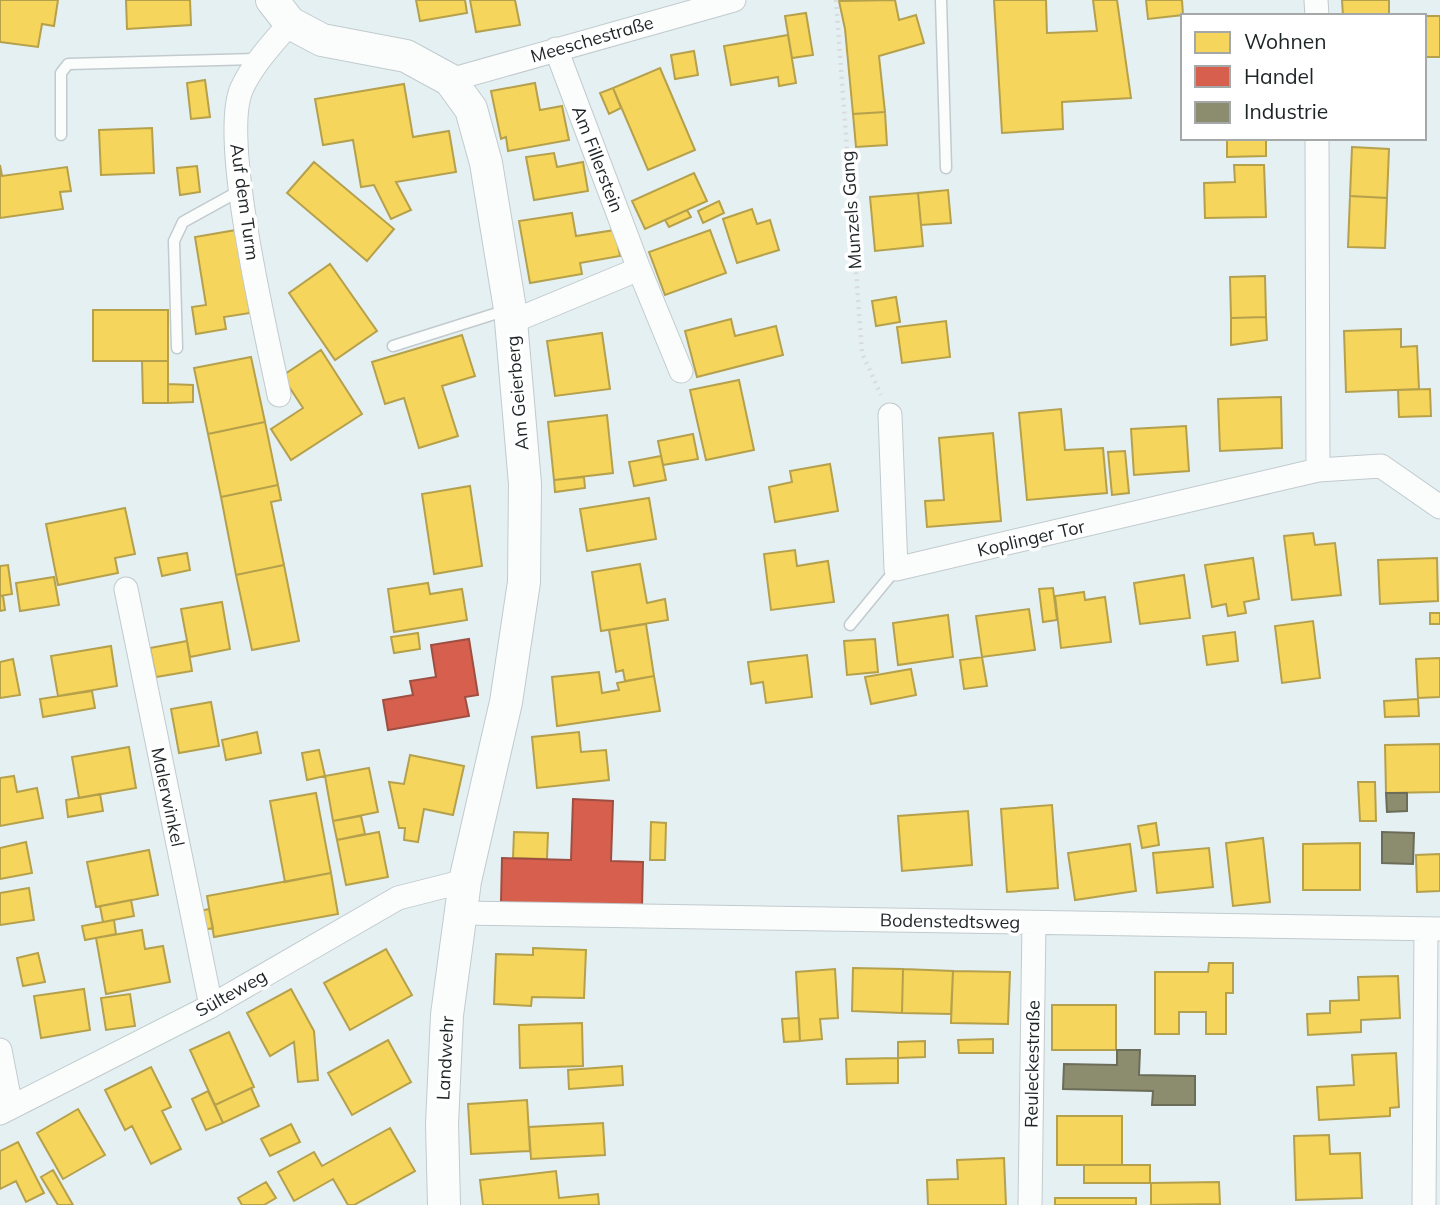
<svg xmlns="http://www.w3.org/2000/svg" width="1440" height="1205" font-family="Mulish,sans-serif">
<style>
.homes{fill:#f6d55c;stroke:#b5a04c;stroke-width:2}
.shops{fill:#d6604d;stroke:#9f4e42;stroke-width:2}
.industry{fill:#8c8c6e;stroke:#6b6d59;stroke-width:2}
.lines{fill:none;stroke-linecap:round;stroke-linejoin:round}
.lane-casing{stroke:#c2cacd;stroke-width:13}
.street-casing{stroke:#c2cacd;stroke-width:25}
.secondary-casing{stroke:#c2cacd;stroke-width:34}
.path{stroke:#d9dcde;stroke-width:4.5;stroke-dasharray:2 5;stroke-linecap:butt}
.lane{stroke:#fbfdfd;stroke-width:10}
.street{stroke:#fbfdfd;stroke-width:23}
.secondary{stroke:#fbfdfd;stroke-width:32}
.labels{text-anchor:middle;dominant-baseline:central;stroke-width:7;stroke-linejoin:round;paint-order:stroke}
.street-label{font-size:18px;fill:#1e2527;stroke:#fff}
</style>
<rect width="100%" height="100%" fill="#e5f0f3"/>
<path class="homes" d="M0,0H58L54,26L42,24L38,47L0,42Z
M126,0H190L191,25L127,29Z
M416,0H465L467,13L420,21Z
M470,0H515L520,25L476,32Z
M895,0L899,20L916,15L924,43L879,56L885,112L853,114L845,29L839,1Z
M994,0H1046L1047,33L1097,31L1093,0H1117L1131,98L1062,102L1063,129L1002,133Z
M1146,0H1182L1183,15L1148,19Z
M1342,0H1389V16H1343Z
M806,13L813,55L792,58L785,16Z
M1424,16H1440V57H1424Z
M788,35L796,83L779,86L778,77L731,85L724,46Z
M694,51L698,75L675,79L671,55Z
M660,68L695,150L648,170L613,88Z
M205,80L210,117L191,119L187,83Z
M535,83L540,110L562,106L569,140L508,151L506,137L501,139L491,91Z
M404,84L413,137L449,131L456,172L396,182L411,210L391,219L374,185L361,187L353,140L323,145L315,99Z
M613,88L621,108L609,114L600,93Z
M885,112L887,145L856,147L853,114Z
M152,128L154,173L101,175L99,130Z
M1227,138H1266V156L1227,157Z
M1352,147L1389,149L1387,198L1350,196Z
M554,153L557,167L583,162L588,191L534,200L526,157Z
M314,162L394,229L367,261L287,193Z
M0,165L2,176L67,167L71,191L60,192L63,209L0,218Z
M1234,165H1264L1266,217L1205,218L1204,183L1235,182Z
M197,166L200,192L180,195L177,168Z
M694,173L707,201L645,229L632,201Z
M948,190L951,223L921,225L918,193Z
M918,193L923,246L875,251L870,197Z
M1350,196L1387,198L1385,248L1348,247Z
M719,201L724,213L703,223L698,211Z
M752,209L757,224L770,220L779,250L737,263L723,219Z
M687,210L691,217L669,227L665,220Z
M572,213L576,236L615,230L620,256L580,263L582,274L530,283L519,221Z
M236,230L250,313L224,317L226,329L196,334L192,307L206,305L195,237Z
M710,230L726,273L665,295L649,252Z
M330,264L377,331L335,360L289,293Z
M1265,276L1266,317L1231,318L1230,277Z
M896,297L900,322L876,326L872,301Z
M93,310H168V361H93Z
M1266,317L1267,340L1231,345V318Z
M731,319L735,336L776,326L783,355L697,377L685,331Z
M946,321L950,357L902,363L897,327Z
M1401,329V347L1417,346L1419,389L1346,392L1344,331Z
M602,333L610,389L555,396L547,341Z
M462,335L475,376L442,386L458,436L419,448L404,398L385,404L372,362Z
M321,350L362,414L291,460L271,429L303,408L282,376Z
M251,357L265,422L208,434L194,368Z
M142,361H168V403H143Z
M739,380L754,450L706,460L690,390Z
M168,384L193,385V402L168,403Z
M1430,389L1431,416L1399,417L1398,390Z
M1281,397L1282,448L1220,451L1218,399Z
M1061,409L1065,450L1103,448L1107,493L1027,500L1019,413Z
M607,415L613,473L554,480L548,422Z
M265,422L278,485L221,497L208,434Z
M1186,426L1189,471L1134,475L1131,429Z
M993,433L1001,521L927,527L925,501L944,500L939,438Z
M693,434L698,459L663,465L658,441Z
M1125,451L1129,493L1112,495L1108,452Z
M661,456L666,480L634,486L629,462Z
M830,464L838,511L775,522L769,487L792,482L790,471Z
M584,477L585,488L555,492L554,480Z
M278,485L281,500L271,502L284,565L236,575L221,497Z
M470,486L482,566L434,574L422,494Z
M649,498L656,539L587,551L580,509Z
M125,508L135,554L115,558L118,573L58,585L46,524Z
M1313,533L1315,545L1335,543L1341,595L1292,600L1284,536Z
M795,550L797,566L828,561L834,602L771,610L764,554Z
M187,553L190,570L162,576L158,558Z
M1253,558L1259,599L1244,602L1246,613L1228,616L1226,604L1212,607L1205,565Z
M1437,558L1438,601L1380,604L1378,560Z
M640,564L647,603L665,599L668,620L601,631L592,572Z
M8,565L12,594L0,596V566Z
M284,565L299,641L252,650L236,575Z
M1184,575L1190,618L1140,624L1134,583Z
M54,577L59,605L20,611L16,583Z
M428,583L430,594L462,589L467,620L394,632L388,589Z
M1053,588L1057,620L1043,622L1039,589Z
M1084,592L1085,600L1105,597L1111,642L1061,648L1055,596Z
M0,596H3L5,610L0,611Z
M222,602L230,649L190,657L181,609Z
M1029,609L1035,650L982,657L976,616Z
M1430,613H1440V624H1430Z
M948,615L953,657L898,665L893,623Z
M1313,621L1320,678L1282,683L1275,626Z
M646,624L654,676L625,681L623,670L616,672L609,630Z
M1235,632L1238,661L1207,665L1203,636Z
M418,633L420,649L394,653L391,637Z
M875,639L878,672L847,675L844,641Z
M187,641L192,671L156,677L150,648Z
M111,646L117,686L58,696L51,656Z
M807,655L812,697L766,703L763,682L751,684L748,662Z
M982,657L987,686L964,689L960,660Z
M1440,658V697L1418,698L1416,659Z
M13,659L20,695L0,698V662Z
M911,669L916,695L871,704L865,677Z
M599,672L602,693L619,690L617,683L654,676L660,711L557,726L552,677Z
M92,691L95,708L43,717L40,699Z
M1418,699L1419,716L1385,717L1384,701Z
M211,702L219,746L179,753L171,709Z
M257,732L261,753L226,760L222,740Z
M579,732L581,752L606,750L609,780L537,788L532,737Z
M1440,744V792L1386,793L1385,745Z
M129,747L136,788L79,798L72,757Z
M319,750L325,776L307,780L302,753Z
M410,755L464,766L453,815L424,809L418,842L404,840L405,828H399L389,782L404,784Z
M369,768L378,812L333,821L325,776Z
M14,776L17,792L37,788L43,818L0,826V778Z
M1358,782H1375L1376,821H1360Z
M316,793L331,873L285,882L270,801Z
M100,794L103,811L68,817L66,800Z
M1052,805L1058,888L1007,892L1001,809Z
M968,811L972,865L902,871L898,816Z
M361,816L365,834L337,840L333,821Z
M651,822L666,823L665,860H650Z
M1156,823L1159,845L1142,848L1138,826Z
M379,832L388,877L346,885L337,840Z
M514,832L548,833L547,859L513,858Z
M1263,838L1270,902L1233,906L1226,843Z
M26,842L32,873L0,879V848Z
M1360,843V890H1303V844Z
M1130,844L1136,891L1075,900L1068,853Z
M1209,848L1213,887L1157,893L1153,853Z
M149,850L158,895L96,907L87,862Z
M1440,854V891L1417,892L1416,855Z
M331,873L338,914L214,937L207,896Z
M29,888L34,920L0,925V893Z
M131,900L134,916L103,922L100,906Z
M209,909L213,928L203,930L200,911Z
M114,920L116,934L85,940L82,926Z
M142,930L145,949L163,946L170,982L106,994L96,938Z
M533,948L586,950L584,998L532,997L531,1006L494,1004L496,954L533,955Z
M386,949L412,995L350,1030L324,983Z
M38,953L45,982L23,986L17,958Z
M1209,963H1233V993H1226V1034H1206V1012H1179V1034H1155V972H1208Z
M853,968L903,969L902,1013L852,1011Z
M835,969L838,1018L820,1019L822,1039L800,1041L796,972Z
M903,969L953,971L951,1014L902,1013Z
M953,971L1010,972L1008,1024L951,1023Z
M1398,976L1400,1018L1361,1020V1032L1308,1035L1307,1014L1330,1013V1001L1359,1000L1358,977Z
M84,989L90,1030L41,1038L34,996Z
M291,989L314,1031L318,1080L298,1082L294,1042L270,1056L247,1013Z
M130,994L135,1026L106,1030L101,998Z
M1052,1005H1116V1050H1052Z
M799,1018L800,1041L784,1042L782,1019Z
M582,1023L583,1066L520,1068L519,1025Z
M229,1032L254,1087L215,1105L190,1050Z
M993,1039V1053H959L958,1040Z
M388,1040L411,1082L352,1115L328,1073Z
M925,1041V1057L898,1058V1042Z
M1396,1053L1399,1107L1390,1108V1116L1319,1120L1317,1087L1354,1085L1352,1055Z
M898,1058V1083L847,1084L846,1059Z
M622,1066L623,1085L569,1089L568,1070Z
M151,1067L171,1107L162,1111L181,1149L151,1164L132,1126L125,1130L105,1090Z
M251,1088L259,1106L223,1123L215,1105Z
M208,1091L223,1123L206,1130L192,1099Z
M527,1100L530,1151L471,1154L468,1104Z
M78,1109L105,1155L63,1179L37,1133Z
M1057,1116H1122V1165H1057Z
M603,1123L605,1155L531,1159L529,1127Z
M291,1124L300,1142L270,1156L261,1139Z
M390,1128L415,1171L354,1205H348L333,1179L294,1201L278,1172L314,1152L322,1166Z
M1329,1135L1330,1154L1360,1153L1362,1198L1296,1200L1294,1136Z
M18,1142L44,1193L26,1202L16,1181L0,1189V1151Z
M1004,1158L1006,1205H928L927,1180L958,1179L957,1160Z
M1084,1165H1150V1183H1084Z
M53,1170L73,1205H58L41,1177Z
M556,1171L559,1198L598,1194L599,1205H483L480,1180Z
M266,1182L276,1198L264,1205H242L238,1198Z
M1219,1182L1220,1204L1151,1205V1183Z
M1055,1198H1136V1205H1055Z"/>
<path class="shops" d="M469,639L478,695L465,697L469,716L388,730L383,700L413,695L410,681L436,677L431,645Z
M573,799L613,801L611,861L643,862L642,907L501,902L502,858L571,860Z"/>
<path class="industry" d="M1386,793H1407V811L1387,812Z
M1382,832L1414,833L1413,864L1382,863Z
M1117,1050H1140L1139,1075L1195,1076V1105H1152L1153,1091L1063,1089L1064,1064L1117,1065Z"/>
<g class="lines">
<g class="lane-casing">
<path id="lane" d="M941,0L946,168
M61,135V73L68,64L258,59
M393,346L507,310
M177,348L174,241L183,222L241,190
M850,625L896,569"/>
</g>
<g class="street-casing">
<path id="street" d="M1316,0L1317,16
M556,49L639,269L681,371
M450,80L734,0
M1317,138L1318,470L1381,466L1440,507
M511,322L639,269
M279,395C267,335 219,137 242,88C253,64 273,43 290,23
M890,415L896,569L1318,470
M126,589L211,1006
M461,913L1440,929
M0,1050L11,1107
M0,1113L211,1006L398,898L465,881
M1030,1205L1034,923
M1424,1205L1426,929"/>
</g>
<g class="secondary-casing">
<path id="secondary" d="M272,0L290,23L322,40L406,56L450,80L471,109L486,163L510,309L525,484L524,582L506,702L465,881L447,1015L442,1124L444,1205"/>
</g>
<path class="path" d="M836,0L862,353L881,395"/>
<use href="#lane" class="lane"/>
<use href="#street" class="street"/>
<use href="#secondary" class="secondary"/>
</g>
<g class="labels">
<g class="street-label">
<text transform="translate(592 39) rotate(-16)">Meeschestraße</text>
<text transform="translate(598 159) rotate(69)">Am Fillerstein</text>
<text transform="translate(245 202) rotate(82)">Auf dem Turm</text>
<text transform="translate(851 210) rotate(-94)">Munzels Gang</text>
<text transform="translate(517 393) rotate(-95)">Am Geierberg</text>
<text transform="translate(1031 538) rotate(-13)">Koplinger Tor</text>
<text transform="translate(168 797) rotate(78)">Malerwinkel</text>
<text transform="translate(950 921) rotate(1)">Bodenstedtsweg</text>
<text transform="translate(231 993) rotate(-29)">Sülteweg</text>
<text transform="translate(445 1058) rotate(-87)">Landwehr</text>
<text transform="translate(1032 1064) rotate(-89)">Reuleckestraße</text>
</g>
</g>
<rect x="1181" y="14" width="245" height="126" fill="#ffffff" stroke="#a5a8a9" stroke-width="2"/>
<rect x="1195" y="32" width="35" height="21" fill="#f6d55c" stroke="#a5a8a9" stroke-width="2"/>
<text x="1244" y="49" font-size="21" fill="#1e2527">Wohnen</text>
<rect x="1195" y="66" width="35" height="21" fill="#d6604d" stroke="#a5a8a9" stroke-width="2"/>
<text x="1244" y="84" font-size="21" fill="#1e2527">Handel</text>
<rect x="1195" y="102" width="35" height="21" fill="#8c8c6e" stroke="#a5a8a9" stroke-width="2"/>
<text x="1244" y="119" font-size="21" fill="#1e2527">Industrie</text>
</svg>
